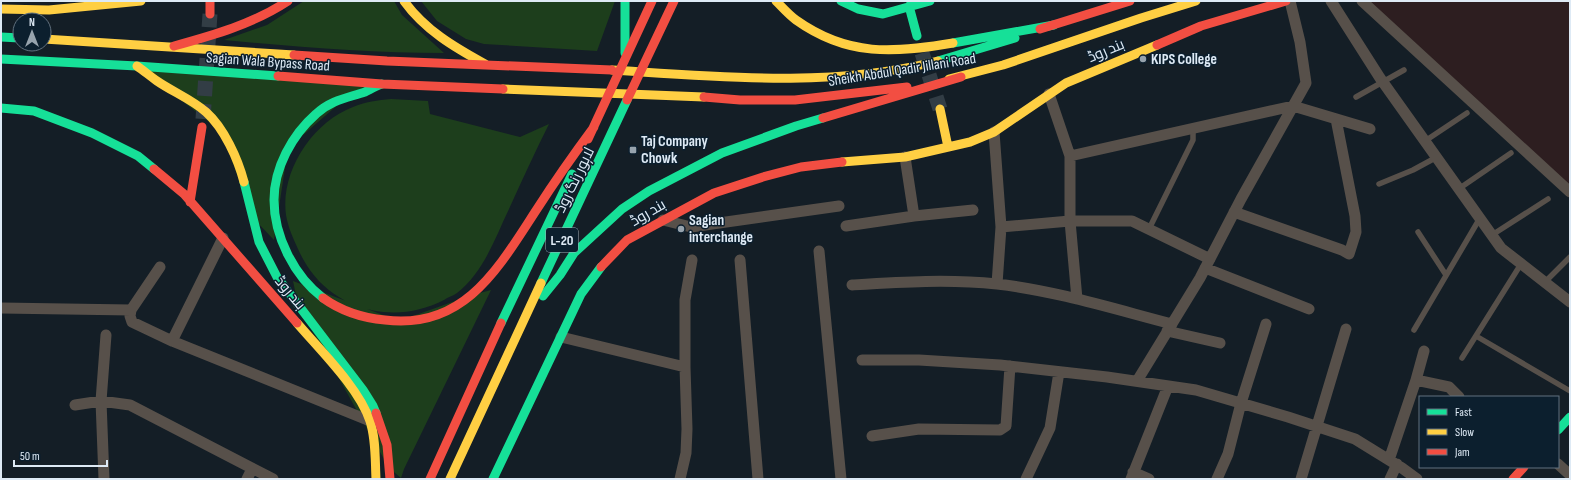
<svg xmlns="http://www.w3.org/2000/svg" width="1571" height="480" font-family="'Sofia Sans Condensed',Cairo,sans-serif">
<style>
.commercial{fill:#2d1e20}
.green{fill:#1d3e1c}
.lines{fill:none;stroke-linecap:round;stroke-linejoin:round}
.secondary-tunnel{stroke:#323d45;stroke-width:15;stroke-dasharray:15 8;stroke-linecap:butt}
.lane{stroke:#57504a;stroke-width:5.5}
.street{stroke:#57504a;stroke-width:11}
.fast{stroke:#16e098;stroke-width:9}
.slow{stroke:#ffcf43;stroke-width:9}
.jam{stroke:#f24e42;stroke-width:9}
.poi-dot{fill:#97a3ad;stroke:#0c1f2e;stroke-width:1.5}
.labels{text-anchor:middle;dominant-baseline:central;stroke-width:3;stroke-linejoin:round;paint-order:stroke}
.shield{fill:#0c1f2e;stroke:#9fadb9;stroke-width:1}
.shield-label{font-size:14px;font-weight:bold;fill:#deeaf5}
.street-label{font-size:15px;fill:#deeaf5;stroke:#0c1f2e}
.poi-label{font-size:15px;font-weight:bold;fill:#deeaf5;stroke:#0c1f2e;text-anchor:start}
</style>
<rect width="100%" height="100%" fill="#141e26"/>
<path class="commercial" d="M1362,1H1570V192Z"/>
<path class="green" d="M304,1H394L402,15L444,53C371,53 297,47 224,40L267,25Z
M421,1H615L597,51L484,44L466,39L437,21Z
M138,67L382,84L348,96L288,148L274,240L253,218L221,131Z
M391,99L428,101L430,114L520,137L549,124C535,152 522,180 509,209C495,238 484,272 457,293C453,296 448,297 444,300C424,310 405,314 383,312C343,307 314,285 298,249C293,238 288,227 286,215C280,171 313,122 353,107C365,102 378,100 391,99Z
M293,281L399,321L469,296L491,290L404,469L401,478L389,468L298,305Z"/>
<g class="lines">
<path class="secondary-tunnel" d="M922,53L940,109
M203,119L210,14"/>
<path class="lane" d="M1356,97L1404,70
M1425,141L1467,113
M1379,184L1413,170L1437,157
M1460,188L1511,153
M1149,229L1193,140V128
M1418,232L1446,275
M1492,235L1548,199
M1545,282L1570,257
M1414,330L1480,218
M1476,336L1570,391
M1462,358L1521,264"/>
<path class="street" d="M1331,1L1380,78L1501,248L1570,302
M1362,1L1570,192
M1049,94L1070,156V221L1077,299
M994,132L1001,227L997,284
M1070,156L1293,106L1370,129
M905,157L914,216
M1234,212L1342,250L1349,254L1356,232L1355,216L1336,119
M663,220L691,227L839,206
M846,226L914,216L973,210
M1001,227L1070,221H1132L1210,259
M819,251L841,479
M740,260L758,479
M160,267L131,310L130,316L132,322L172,341L370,421
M1205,268L1309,309
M852,285C901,282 948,279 997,284C1057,291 1114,309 1172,324
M1,308L131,310
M1167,331L1220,343
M561,337L685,367
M172,341L223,238
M862,360H919L1000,365L1107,377L1196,390L1288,417L1355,439L1402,468L1417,479
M1416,380L1424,351
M1137,381L1200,278L1241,199L1306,83L1300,42L1290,1
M75,405L101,401L130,405L273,479
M872,436L919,429L1000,430L1006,426L1010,366
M1389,460L1416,380L1449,387L1459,397
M1558,464L1570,475
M1133,472L1149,479
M104,479L101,401L106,335
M247,479L252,469
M680,479L686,453L687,429L685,367V300L692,260
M1026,479L1050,428L1059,372
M1131,479L1168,386
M1217,479L1228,454L1241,403L1266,324
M1301,479L1346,329
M1390,479L1397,464"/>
<path class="fast" d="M625,1V53
M841,1L858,9L883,14L930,1
M909,6L917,36
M1,37L20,38
M953,43L1054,25
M1,59L137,66L278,76
M938,61L1015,38
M1,108L34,111L92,133L138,156L154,169
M244,182L259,242L277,277L363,390L373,406L376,413
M541,283L627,100
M543,296L560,275L574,253L622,209L649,191L722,153L796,126L823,118
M323,298C294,276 274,236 274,200C274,168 292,135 316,114C331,100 347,98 365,92C371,89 376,86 382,84
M501,323L572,174
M1558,430L1570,417
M493,479L581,294L601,267"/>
<path class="slow" d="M404,1C425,30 454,47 485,64
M776,1C782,7 789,15 796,20C848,57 894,53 953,43
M1,9L49,10L141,1
M44,39L294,55
M137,66C144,71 150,76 157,81C173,92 191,99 206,112C224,128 238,159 244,182
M612,70C720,77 832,88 938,61
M949,79L1003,65L1141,18L1196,1
M503,89L704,97
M940,109L948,147
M842,162L905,157L970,142L994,132L1066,83L1157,45
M297,323C320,350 359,388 370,421C376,439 375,460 376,479
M450,479L541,283"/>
<path class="jam" d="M210,1V14
M1040,29L1130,1
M1157,45L1201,26L1286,1
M174,46C214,35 253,24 288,1
M294,55L387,61L612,70
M278,76L382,84L503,89
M704,97L740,100H795L907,87
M627,100L674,1
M823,118L961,77
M588,139L652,1
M154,169L184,194L297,323
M190,202L202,127
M601,267L627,240L714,193L763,177L801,167L842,162
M323,298C341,311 363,318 385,320C465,330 499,267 537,209C555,181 574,154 594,127
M376,413L387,445L390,479
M430,479L501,323
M1513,479L1524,467"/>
</g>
<g class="poi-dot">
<circle cx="1143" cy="59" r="4"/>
<rect x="629" y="146" width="8" height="8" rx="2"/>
<circle cx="681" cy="229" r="4"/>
</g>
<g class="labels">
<rect class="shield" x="546" y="228" width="32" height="24" rx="3"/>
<g class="shield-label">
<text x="562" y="240">L-20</text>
</g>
<g class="street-label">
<text transform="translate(1106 51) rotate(-23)">بند روڈ</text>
<text transform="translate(268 62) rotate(4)">Sagian Wala Bypass Road</text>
<text transform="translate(902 70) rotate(-9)">Sheikh Abdul Qadir Jillani Road</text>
<text transform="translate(575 180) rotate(-64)">لاہور رنگ روڈ</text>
<text transform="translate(648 213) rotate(-30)">بند روڈ</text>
<text transform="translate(290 293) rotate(50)">بند روڈ</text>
</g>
<g class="poi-label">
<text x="1151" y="59">KIPS College</text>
<text x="641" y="141">Taj Company<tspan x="641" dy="17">Chowk</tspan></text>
<text x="689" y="220">Sagian<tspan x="689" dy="17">interchange</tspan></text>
</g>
</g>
<rect width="1571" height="480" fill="none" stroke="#deeaf5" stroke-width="4"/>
<rect x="1419" y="396" width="140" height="72" fill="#0c1f2e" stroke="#60707e"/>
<rect x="1427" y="409" width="20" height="6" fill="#16e098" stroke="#60707e"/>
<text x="1455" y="416" font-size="12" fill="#deeaf5">Fast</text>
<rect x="1427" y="429" width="20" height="6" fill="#ffcf43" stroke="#60707e"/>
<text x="1455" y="436" font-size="12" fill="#deeaf5">Slow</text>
<rect x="1427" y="449" width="20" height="6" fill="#f24e42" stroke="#60707e"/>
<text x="1455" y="456" font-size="12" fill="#deeaf5">Jam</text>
<g transform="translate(32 32)"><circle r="19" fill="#0c1f2e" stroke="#60707e"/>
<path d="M0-3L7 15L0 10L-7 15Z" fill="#97a3ad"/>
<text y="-6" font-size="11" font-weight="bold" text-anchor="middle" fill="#deeaf5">N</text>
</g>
<path d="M14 460v6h93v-6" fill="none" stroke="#deeaf5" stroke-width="2"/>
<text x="20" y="460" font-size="12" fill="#deeaf5" stroke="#0c1f2e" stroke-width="3" paint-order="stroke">50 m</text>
</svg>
